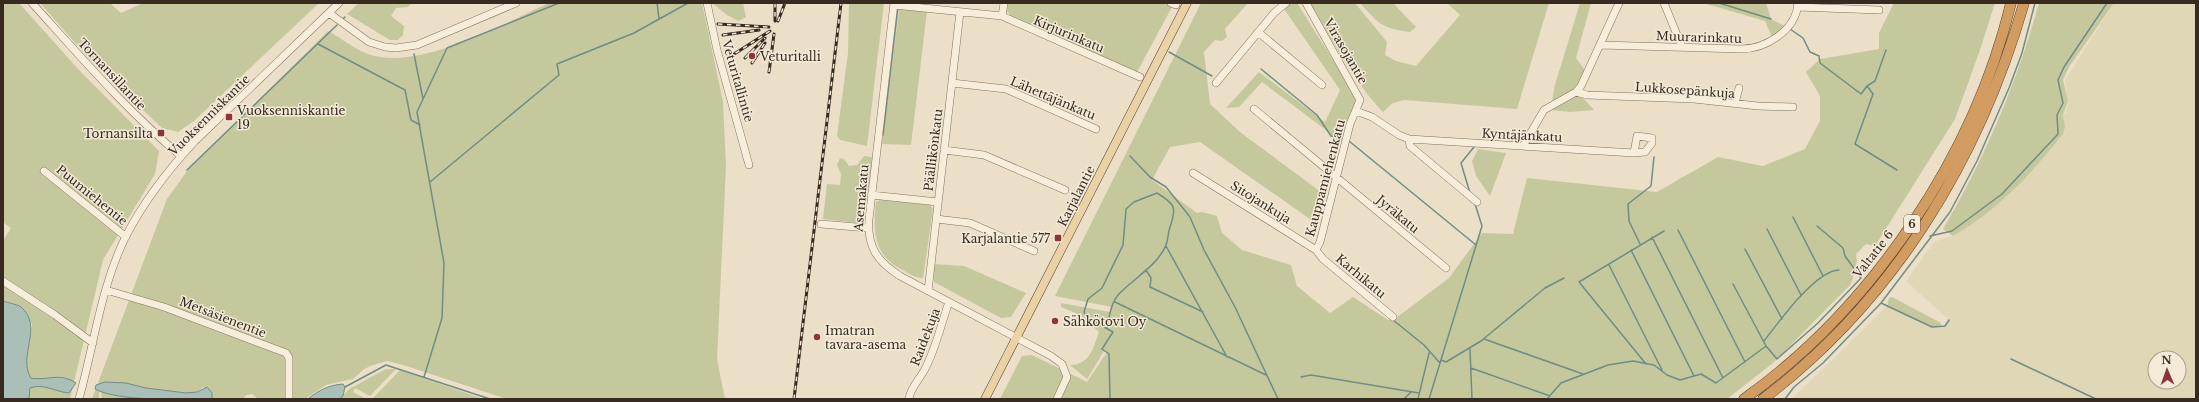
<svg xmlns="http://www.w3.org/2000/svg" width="2199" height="402" font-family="'Libre Baskerville',serif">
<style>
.farmland{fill:#e0d7b6;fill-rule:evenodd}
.green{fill:#c5c89d}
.water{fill:#a9bfb8;stroke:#708d85}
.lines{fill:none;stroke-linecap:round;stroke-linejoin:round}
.stream{stroke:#708d85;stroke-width:1.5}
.minor-casing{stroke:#85725f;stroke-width:8}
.major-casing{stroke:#544132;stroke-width:9}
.highway-casing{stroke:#544132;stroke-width:11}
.minor{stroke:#f6eddb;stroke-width:7}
.major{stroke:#ead2a4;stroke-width:8}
.highway{stroke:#d29c61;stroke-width:10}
.rail-casing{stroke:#372b21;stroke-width:3}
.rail{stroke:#f3ead7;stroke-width:1.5;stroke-dasharray:4.5;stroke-linecap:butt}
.poi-dot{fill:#8f3438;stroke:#f3ead7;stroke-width:1.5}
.labels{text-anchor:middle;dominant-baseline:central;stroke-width:3;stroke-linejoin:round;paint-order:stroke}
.shield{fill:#f3ead7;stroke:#6f6458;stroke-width:1}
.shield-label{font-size:11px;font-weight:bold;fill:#372b21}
.street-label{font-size:12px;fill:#372b21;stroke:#f3ead7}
.poi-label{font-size:12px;fill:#372b21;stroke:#f3ead7;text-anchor:start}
</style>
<rect width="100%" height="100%" fill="#ebdfc8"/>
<path class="farmland" d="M2114,3H2196V399H1792L1887,306L1932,327L1945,326L1949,321L1946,317L1906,281L1934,242L1961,232L2059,140L2064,128V115L2068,107L2065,80ZM2155,358H2179V382H2155Z"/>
<path class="green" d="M3,3H19L79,70L159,151L155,174L103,260L70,399H27L35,379L24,372L32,324L15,304L3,301V241L11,228L3,222Z
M40,3H110L121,13L143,3H319L194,121L178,132L162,128L91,61Z
M359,3H411L408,7L396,8L391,16L404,26L403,35L398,40H390L347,14Z
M549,3H702L723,102L726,166L717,359L725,399H507L403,365L387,361L373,365L364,369L353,379L326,385L305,399H258L252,394L246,395L243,399H212V393L203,387L197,392L187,394L100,383L99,399H92L167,199L187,171L328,31C341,38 354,49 368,54C418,72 503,24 549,3Z
M712,3H743L746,17L738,21L727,15Z
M849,3H884L867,146L840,140L837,136L848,53Z
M900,3H923L922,10L927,11L911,145L882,144Z
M1008,3H1164L1172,7L1137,72L1012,17L1007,11Z
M1201,3H1248L1225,29L1227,37L1222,41L1215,40L1204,52L1210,104L1240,132L1325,195L1317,224L1200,142L1170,147L1152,180L1197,213L1202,212L1217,216L1222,233L1242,250L1291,265L1297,286L1330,313L1353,297L1388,320L1396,318L1449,278L1482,233L1513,234L1527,178L1657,192L1718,157L1763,166L1805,149L1820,121V96L1806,72L1820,59L1879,49V33L1894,3H1995L1980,50L1955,119L1875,246L1866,244L1856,254L1857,262L1851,284L1773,363L1727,399H1000L1022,356L1032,355L1087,382L1107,352L1104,351L1087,379L1070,365C1090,365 1093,348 1099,332L1080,315L1061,307V303L1110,312L1112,307L1055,296Z
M1280,3H1297L1357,98L1338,143L1326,130L1262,82L1239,107L1226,108L1259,72L1325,122L1340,90Z
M1310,3H1355L1387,42L1385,55L1396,61L1416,66L1460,15L1447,3H1549L1517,109L1404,100L1393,103L1383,112C1352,79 1333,41 1310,3Z
M1360,3H1393L1416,27L1410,32C1381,28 1379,24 1360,3Z
M1580,3H1591L1576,58L1585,70L1575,89L1594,110L1570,112L1551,110L1554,88Z
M1703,3H1766L1771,19L1785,26L1772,37L1765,21Z
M2039,3H2114L2069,67L2063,80L2068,101L2063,115L2065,127L2063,134C2032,173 1997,211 1953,236L1943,229C1985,159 2017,82 2039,3Z
M1478,149L1506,153L1490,196L1476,176L1472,161Z
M864,156L872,157L866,207L864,216L857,223L823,219L827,184L840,185L841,174L837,165L840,158L844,159L849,166L857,165Z
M880,200L930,205L933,209L923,278C916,278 909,274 903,270C873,256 873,231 876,202Z
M934,264L964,266L1026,293L1011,317L1001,318L934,282Z
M1892,297L1941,323V325L1932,327L1887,306L1889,298Z
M386,369H396L370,396L355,388L353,392L366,399H340L349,389Z
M400,370L483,399H372Z
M101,392C123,395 150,394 169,399H102Z"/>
<path class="water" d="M3,301C8,303 17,304 21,307C44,326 17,357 31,378C48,381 59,372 76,383L69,393C56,392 43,383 30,388L29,399H3Z
M105,382L126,383L146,388L186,393L197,392L207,387L212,393V399C183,399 119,402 95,389L96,385Z
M343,384L345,387L343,396L339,399H308C319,390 329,385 343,384Z"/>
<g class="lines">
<path class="stream" d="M657,3L659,19
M1719,3L1771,19
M342,20L345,17
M1790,29L1803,38L1810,52L1819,56L1820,63L1861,94L1867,86L1875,81L1886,50
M318,44L405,90L411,120L420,125
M1169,52L1212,76
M414,54L423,99
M1261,69L1317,115L1331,136L1343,140
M1867,86L1873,94L1855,144L1897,170
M883,135L898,7
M1349,141L1476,245
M1130,156L1150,177L1166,187L1190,217L1204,250L1235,307L1278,399
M187,170L337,25
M430,182L559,75L557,64L634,33L688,3
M1470,193L1461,163L1474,147
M1793,217L1823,276
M1767,229L1801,295
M1678,230L1745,362
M1930,236L1952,231L2002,194L2058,134L2057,115L2063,103L2058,80L2064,67L2107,3
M1652,237L1723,378
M1640,244L1629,221L1628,204L1651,186L1654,157
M1166,246L1227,357
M1745,249L1782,319
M1631,250L1694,376
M1609,265L1662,370
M1146,270L1151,278L1150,287L1203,312
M1733,284L1766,346L1777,359L1818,323L1861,278L1845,256L1843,248L1817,226
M1115,302L1266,375
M1881,303L1932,327L1945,326L1949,320
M1393,320L1424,345L1440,363
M1107,328C1109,318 1111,302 1119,294C1132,280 1159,264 1166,245C1168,240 1168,233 1170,227C1177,207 1175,204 1157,193L1134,202L1126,209L1123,245L1102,288L1088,299L1084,312L1086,317L1113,332L1102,349L1109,354L1110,399
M1484,339L1583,374
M1764,341C1778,323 1816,270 1839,270
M1470,349L1472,399
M2011,359L2096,399
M1441,360L1446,362L1481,341L1545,288L1564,278
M1646,364L1579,282L1664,231
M1471,368L1550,396
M424,377L442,318L444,263L417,112L447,48L559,3
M1301,377L1311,375L1419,393
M345,387L386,365L490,399
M1404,399L1411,392
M1418,399L1429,353
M1429,399L1482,226L1475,204
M1547,399L1561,383L1608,365L1633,361L1654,365L1667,375L1680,380L1701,374L1716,383L1766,346
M1785,399L1794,387L1823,363L1881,303L1950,212L1977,161L2009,88L2022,53L2035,3"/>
<g class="minor-casing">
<path id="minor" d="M32,3C80,56 126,110 181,156
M707,3L717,50L749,165
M894,3L869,219C867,247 877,261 900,276L1051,356L1062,364L1067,377L1057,399
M1171,3L1176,5
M1306,3L1360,100L1350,124L1320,242L1316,250
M1664,3L1682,47
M894,5L1002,16L1140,77
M1797,7L1879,10
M329,13L369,42L385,47L396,48L417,45L516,3
M1002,16L1004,3
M1258,32L1322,85
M1601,45L1741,49C1765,49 1796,31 1798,3
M952,83L1006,89L1096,129
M1216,83L1274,13L1286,3
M1576,92L1587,95L1694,99L1758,106L1793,107
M1735,103L1739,88
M1254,109L1446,268
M1356,111L1372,117L1399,135L1409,139L1410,146L1477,202
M1409,139L1634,153L1637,136L1652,138V143L1645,152L1634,153
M1523,146L1544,110L1576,92L1581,86L1619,3
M944,150L984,155L1065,190
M44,171L126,237
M1193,173L1316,250L1323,259L1393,317
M871,195L938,202
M936,219L970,223L1034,251
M821,224L868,228
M3,281L55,315L93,343
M106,290L164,307L286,353L289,358V399
M928,291L960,12
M79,399C94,345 101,286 126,236C144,201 169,169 195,141L339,3
M909,399C910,388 920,379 925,369C936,348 941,324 949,302"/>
</g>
<g class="major-casing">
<path id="major" d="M985,399L1187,3"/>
</g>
<g class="highway-casing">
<path id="highway" d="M1744,399C1873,307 1974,156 2011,3
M1763,399C1894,300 1979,159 2024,3"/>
</g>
<use href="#minor" class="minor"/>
<use href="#major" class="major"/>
<use href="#highway" class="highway"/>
<g class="rail-casing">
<path id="rail" d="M775,3V21
M778,21L785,3
M718,24L769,27
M723,35L759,30
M728,58L770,31
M745,58L765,38
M752,63L765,43
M769,72L774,34
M794,399L841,3"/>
</g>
<use href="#rail" class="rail"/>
</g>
<g class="poi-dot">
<circle cx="752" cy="56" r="4"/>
<rect x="225" y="113" width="8" height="8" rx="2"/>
<rect x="157" y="129" width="8" height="8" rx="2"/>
<rect x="1054" y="234" width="8" height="8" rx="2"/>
<circle cx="1055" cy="321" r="4"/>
<circle cx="817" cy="337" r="4"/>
</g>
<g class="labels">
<rect class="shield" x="1904" y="215" width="16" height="18" rx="3"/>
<g class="shield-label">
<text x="1912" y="224">6</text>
</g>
<g class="street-label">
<text transform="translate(1069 34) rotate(23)">Kirjurinkatu</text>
<text transform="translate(1699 37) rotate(2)">Muurarinkatu</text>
<text transform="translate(1346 51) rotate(60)">Virasojantie</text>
<text transform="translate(112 74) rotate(47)">Tornansillantie</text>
<text transform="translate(738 81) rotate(74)">Veturitallintie</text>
<text transform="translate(1685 90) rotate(4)">Lukkosepänkuja</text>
<text transform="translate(1053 98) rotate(23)">Lähettäjänkatu</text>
<text transform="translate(209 115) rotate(-45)">Vuoksenniskantie</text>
<text transform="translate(1522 135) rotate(3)">Kyntäjänkatu</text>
<text transform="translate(933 150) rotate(-83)">Päällikönkatu</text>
<text transform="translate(1325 178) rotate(-75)">Kauppamiehenkatu</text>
<text transform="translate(92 195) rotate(39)">Puumiehentie</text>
<text transform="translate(1076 196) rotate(-63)">Karjalantie</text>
<text transform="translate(861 198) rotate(-85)">Asemakatu</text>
<text transform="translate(1261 202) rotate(32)">Sitojankuja</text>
<text transform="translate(1398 214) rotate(40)">Jyräkatu</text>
<text transform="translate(1873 254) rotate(-52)">Valtatie 6</text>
<text transform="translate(1361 276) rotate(40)">Karhikatu</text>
<text transform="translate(223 317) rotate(21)">Metsäsienentie</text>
<text transform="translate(925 337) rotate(-69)">Raidekuja</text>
</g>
<g class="poi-label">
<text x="760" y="56">Veturitalli</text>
<text x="237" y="110">Vuoksenniskantie<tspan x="237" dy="14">19</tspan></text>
<text x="153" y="133" text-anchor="end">Tornansilta</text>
<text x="1050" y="238" text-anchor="end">Karjalantie 577</text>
<text x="1063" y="321">Sähkötovi Oy</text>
<text x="825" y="330">Imatran<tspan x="825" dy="14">tavara-asema</tspan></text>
</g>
</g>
<rect width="2199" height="402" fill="none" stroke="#372b21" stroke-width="8"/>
<g transform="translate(2167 370) rotate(358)"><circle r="19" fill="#f3ead7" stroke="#a89e8e"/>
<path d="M0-3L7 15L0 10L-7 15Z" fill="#8f3438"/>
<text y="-6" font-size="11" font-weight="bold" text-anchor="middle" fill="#372b21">N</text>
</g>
</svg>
